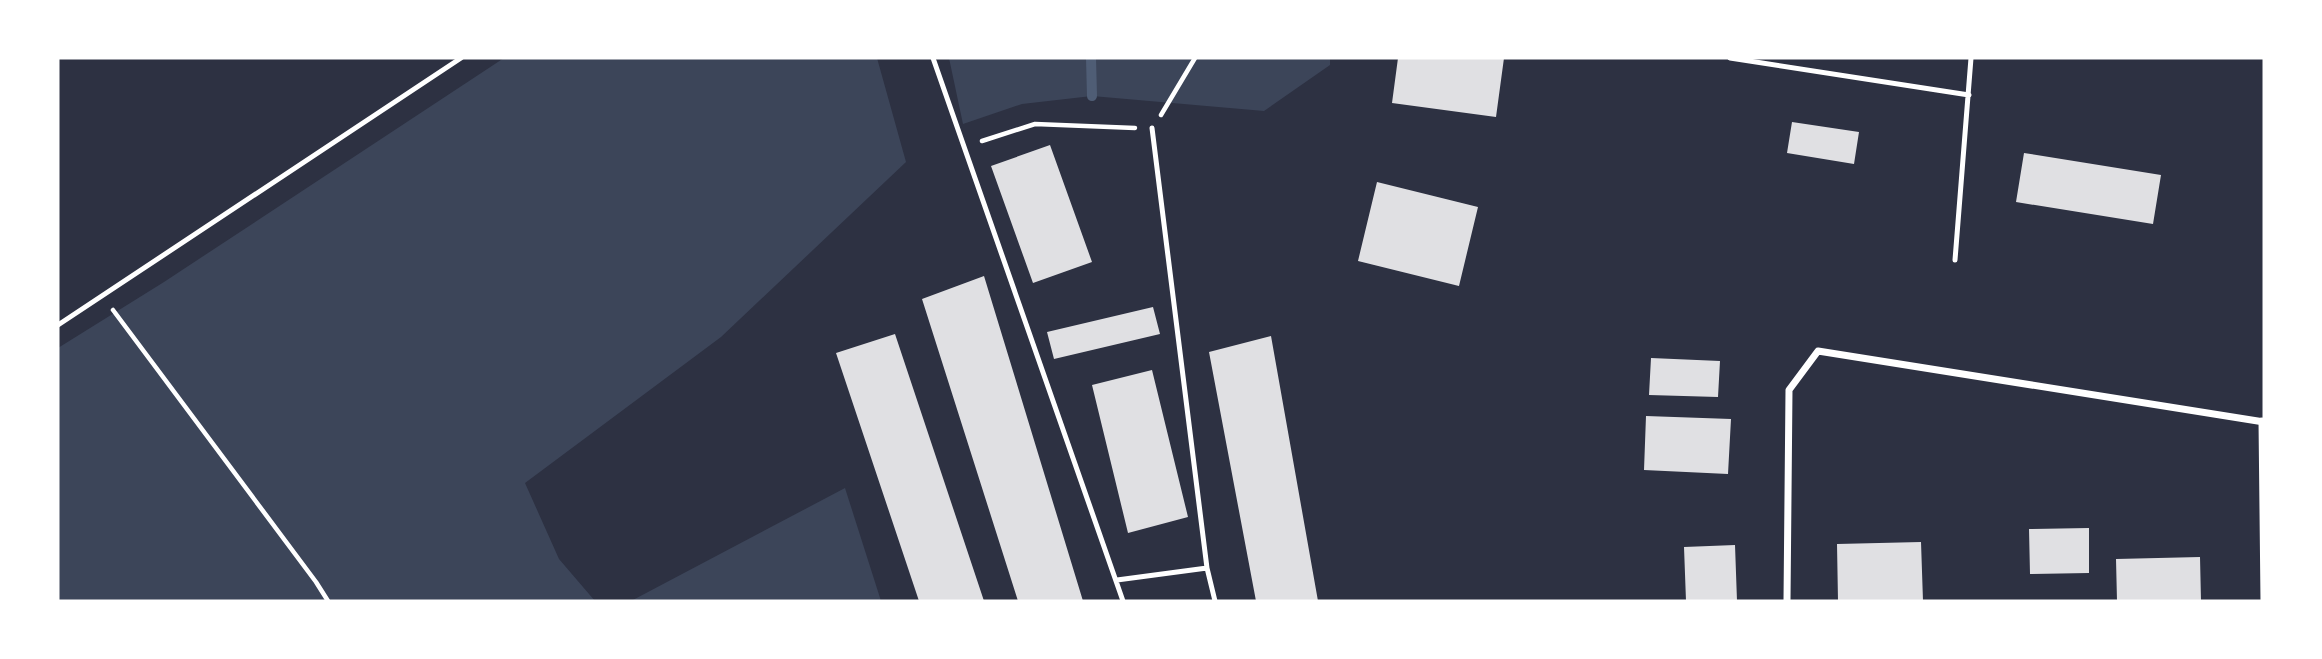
<svg xmlns="http://www.w3.org/2000/svg" width="2322" height="659" font-family="'PT Sans',sans-serif">
<style>
.green{fill:#3c4559}
.lines{fill:none;stroke-linecap:round;stroke-linejoin:round}
.stream{stroke:#4f5d75;stroke-width:10}
.building{fill:#e0e0e3}
.path{stroke:#fff;stroke-width:4.5}
.service{stroke:#fff;stroke-width:5}
.minor{stroke:#fff;stroke-width:7}
</style>
<rect width="100%" height="100%" fill="#2d3142"/>
<path class="green" d="M504,58H877L906,162L721,337L525,483L559,559L595,601H58V348L164,282Z
M949,58H1330V65L1264,111L1092,96L1022,104L963,124Z
M845,488L881,601H631Z"/>
<g class="lines">
<path class="stream" d="M1091,58L1092,96"/>
</g>
<path class="building" d="M1398,58H1504L1496,117L1392,103Z
M1792,122L1859,132L1854,164L1787,153Z
M1050,145L1092,262L1033,283L991,166Z
M2024,153L2161,175L2153,224L2016,202Z
M1377,182L1478,207L1459,286L1358,261Z
M984,276L1083,601H1018L922,299Z
M1153,307L1160,334L1054,359L1047,332Z
M895,334L984,601H919L836,353Z
M1271,336L1318,601H1256L1209,352Z
M1651,358L1720,361L1718,397L1649,395Z
M1152,370L1188,517L1128,533L1092,385Z
M1646,416L1731,419L1728,474L1644,470Z
M2089,528V573L2030,574L2029,529Z
M1921,542L1923,601H1838L1837,544Z
M1735,545L1737,601H1686L1684,547Z
M2200,557L2201,601H2117L2116,559Z"/>
<g class="lines">
<path class="path" d="M1161,115L1195,58
M982,141L1035,124L1135,128
M113,310L316,582L328,601"/>
<path class="service" d="M933,58L1123,601
M1730,58L1969,95
M1152,128L1207,568
M1955,260L1971,58
M58,325L461,58
M1117,580L1207,568L1215,601"/>
<path class="minor" d="M2262,421L2264,601
M1787,601L1789,390L1818,351L2264,422"/>
</g>
<rect width="2322" height="659" fill="none" stroke="#ffffff" stroke-width="119"/>
</svg>
